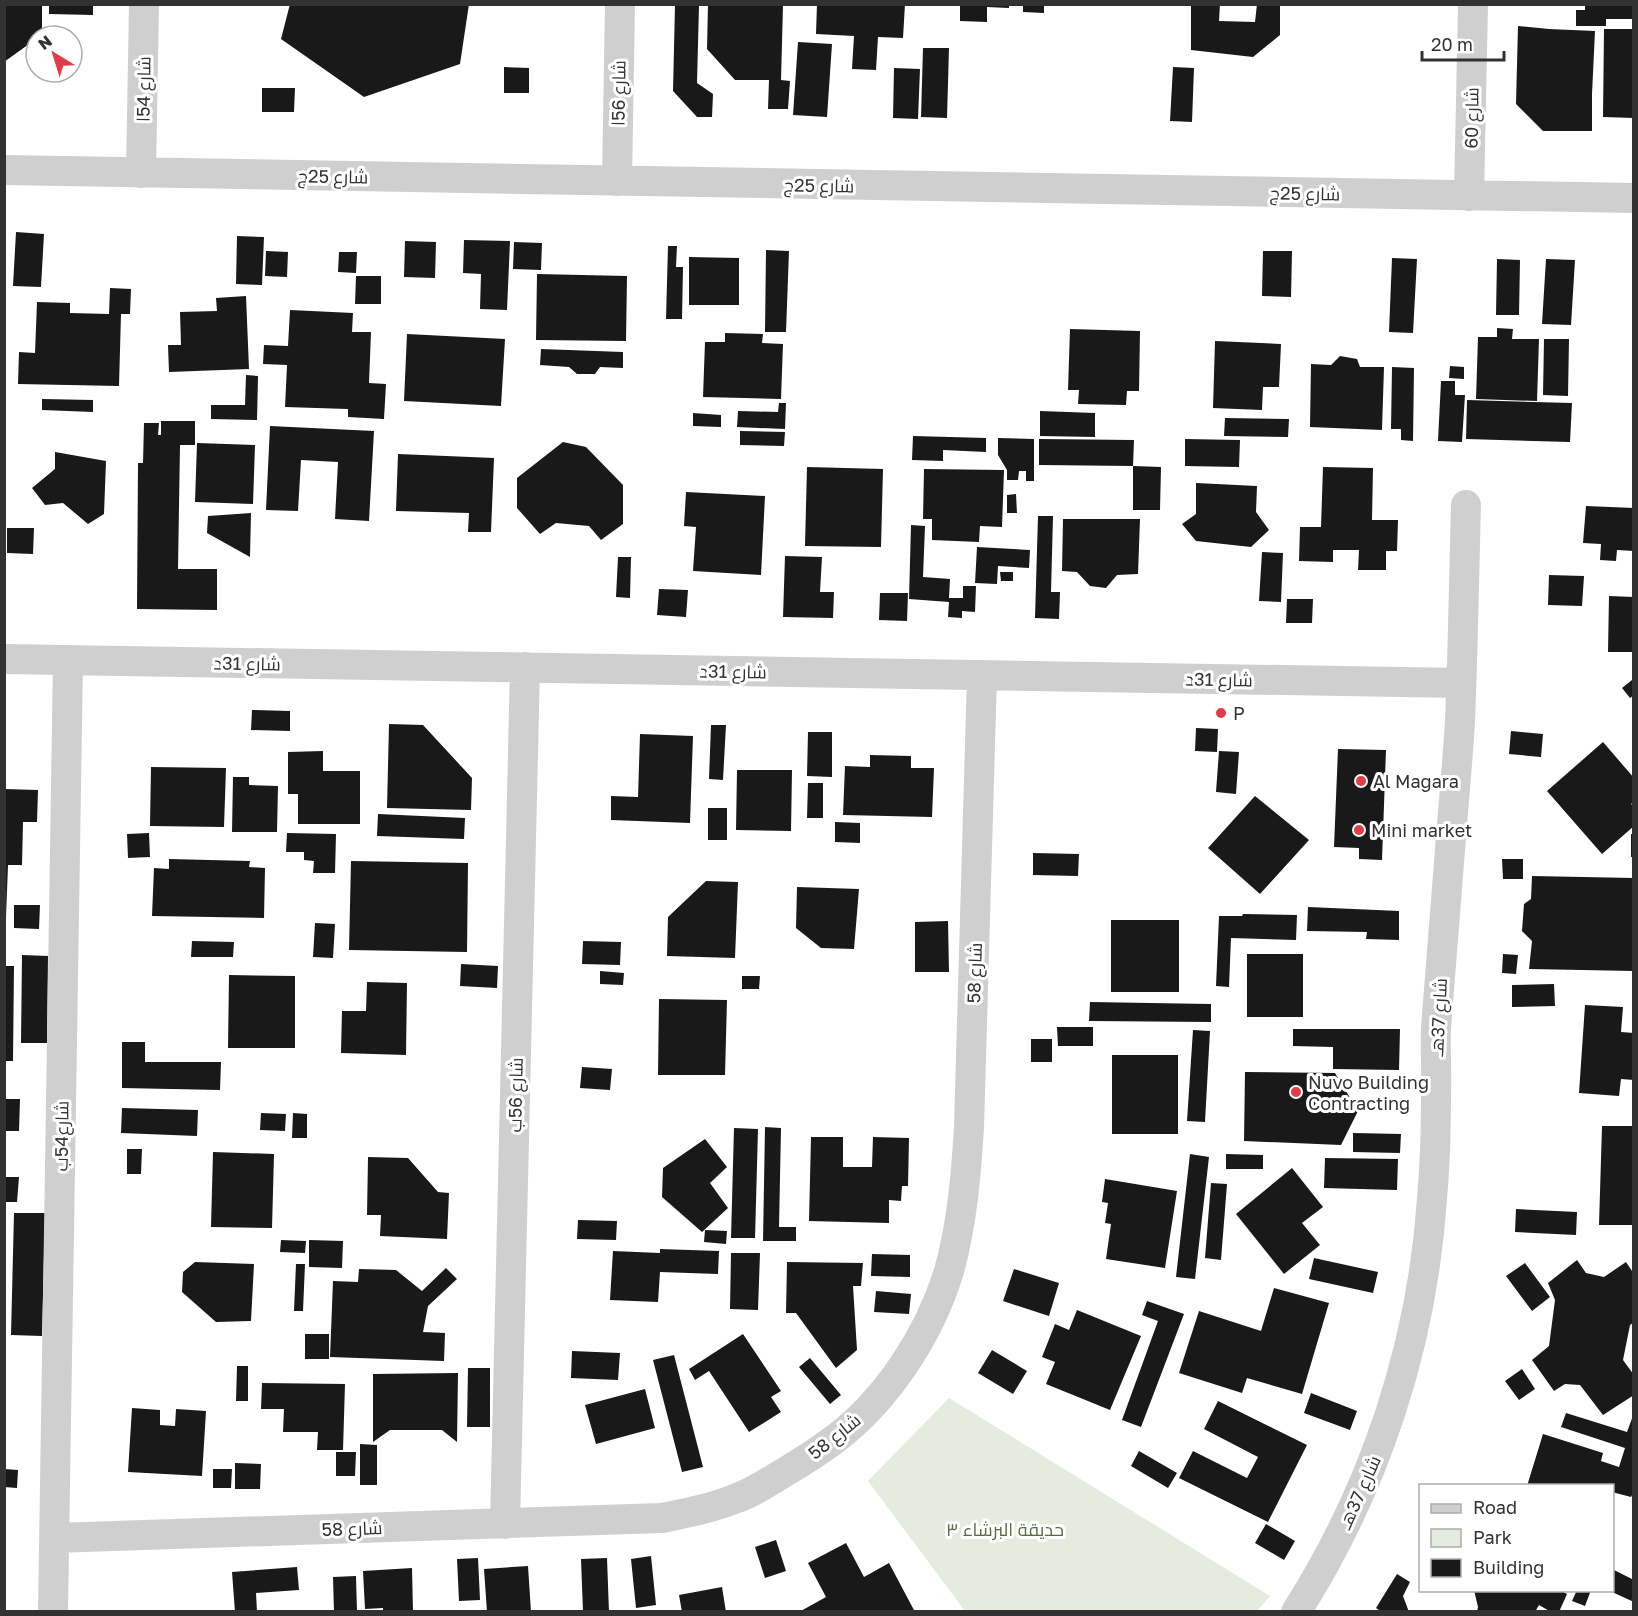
<svg xmlns="http://www.w3.org/2000/svg" width="1638" height="1616" font-family="'Golos Text',Cairo,sans-serif">
<style>
.green{fill:#e5ebde}
.building{fill:#191919}
.lines{fill:none;stroke-linecap:round;stroke-linejoin:round}
.minor{stroke:#cfcfcf;stroke-width:30}
.poi-dot{fill:#e03d48;stroke:#fff;stroke-width:2}
.labels{text-anchor:middle;dominant-baseline:central;stroke-width:6;stroke-linejoin:round;paint-order:stroke}
.street-label{font-size:18px;fill:#323232;stroke:#fff}
.poi-label{font-size:18px;fill:#323232;stroke:#fff;text-anchor:start}
.park-label{font-size:18px;fill:#556d40;stroke:#fff}
</style>
<rect width="100%" height="100%" fill="#fff"/>
<path class="green" d="M949,1398L1270,1596L1257,1611H965L868,1481Z"/>
<path class="building" d="M4,4H42V35L36,36V39L4,62Z
M49,4H93V15L49,14Z
M290,4H469L460,64L364,97L281,39Z
M708,4L783,5L781,80L790,81L788,109H768L769,80H735L707,49Z
M817,4H905L903,38L878,37L876,70L852,69L854,36L816,34Z
M960,4H1009V8L987,7V22L960,21Z
M1023,4H1044V13L1023,12Z
M1191,4H1220L1219,21L1255,22L1257,4H1280V35L1253,57L1191,50Z
M675,5H699L697,83L713,94L712,117H697L673,91Z
M1585,6H1634V19H1606V26H1576V10H1585Z
M1518,26L1549,29L1595,31L1592,94V131H1543L1516,104Z
M1604,29H1634V118L1603,117Z
M798,42L832,44L827,117L793,115Z
M923,48H949L947,118L921,117Z
M504,67L529,68V93H504Z
M1173,67L1194,68L1192,122L1170,121Z
M894,68L920,69L918,119L893,118Z
M262,88H295L294,112H262Z
M16,232L44,234L41,287L13,286Z
M237,236L264,237L262,285L236,284Z
M464,240L510,241L507,310L480,309L481,274L463,273Z
M405,241L436,242L435,278L404,277Z
M514,242L542,243L541,270L513,269Z
M668,246H677L676,267H683L682,319H666Z
M766,250L789,251L786,332H765Z
M266,251L288,252L287,277L265,276Z
M1263,251H1292L1291,297L1262,296Z
M339,252H357L356,273L338,272Z
M689,257L739,258V305H689Z
M1392,258L1417,259L1413,333L1389,332Z
M1497,259L1520,260L1519,315H1496Z
M1546,259L1575,260L1571,325L1542,324Z
M537,274L627,276L626,341L536,340Z
M356,276H381V304H355Z
M110,288L131,289L130,314H121L119,386L18,384L19,352L35,353L37,302L70,303V313L109,314Z
M246,296L249,369L169,372L168,345H181L180,312L217,311L216,298Z
M290,310L353,313L352,332H371L369,383L386,384L384,419L348,417V409L285,407L287,365L263,364L264,345L288,346Z
M1497,328L1513,329L1512,339H1539L1537,401L1476,399L1478,337H1497Z
M1070,329L1140,331L1139,391H1127L1126,405L1078,404L1079,390H1068Z
M725,333L763,334L762,343L783,344L781,399L703,397L705,342H725Z
M407,334L505,339L501,406L404,401Z
M1544,339H1569L1568,396L1543,395Z
M1215,341L1281,344L1279,387H1263L1262,410L1213,408Z
M541,349L623,352V368L600,367L595,374H577L569,367L540,365Z
M1340,356L1357,359L1360,367H1384L1382,430L1310,427L1311,364L1331,365Z
M1450,366L1464,367V379L1449,378Z
M1392,367L1414,368L1413,441L1401,440V429H1391Z
M246,375L258,376L257,420L211,419V405H245Z
M1441,381H1455V395H1465L1462,442L1438,441Z
M42,399L93,400V412L42,410Z
M1467,400L1572,403L1570,442L1466,439Z
M779,403H786L785,429L737,427L738,411L778,412Z
M1040,411L1095,413V437L1040,436Z
M693,413L721,415V427L693,426Z
M1225,418L1289,419L1288,437L1224,436Z
M161,421H195V445H180L178,569H217V610L137,609L138,463H143L144,423H159L158,435H161Z
M270,426L374,431L369,521L335,519L338,462L301,460L298,511L266,510Z
M740,431L785,432L784,446L740,445Z
M913,436L986,438V452L943,450V461L912,460Z
M998,438L1034,439V481H1026V471H1019L1018,480H1007V470L998,455Z
M1039,439L1134,440L1133,466L1039,465Z
M1185,439L1240,440L1239,467L1185,466Z
M563,442L586,447L623,485V524L601,540L589,526L556,523L540,534L517,508V478Z
M197,443L255,445L253,504L195,502Z
M55,452L106,461L104,514L88,524L63,503L45,505L32,488L55,469Z
M398,454L494,458L491,532H468L469,513L396,511Z
M1133,466L1161,467L1160,510H1133Z
M807,467L883,469L881,547L805,546Z
M1323,467L1373,468L1372,520H1398L1397,551H1386V570H1358L1359,550H1333V562L1299,561L1300,527H1321Z
M924,469L1004,470L1002,527L980,526L979,542L932,540V519H923Z
M1196,483L1257,486L1256,512L1269,530L1251,547L1196,541L1182,524L1196,514Z
M686,492L765,496L761,575L693,571L696,527L684,526Z
M1016,494L1017,513H1007V495Z
M1586,506L1634,508V551L1617,550L1616,561L1600,560L1601,544L1583,543Z
M251,513L250,557L207,533L208,516Z
M1038,516H1053L1051,592H1060L1059,619L1035,618Z
M1063,519H1140L1138,574L1117,575L1106,588L1090,586L1077,572L1062,571Z
M911,525L925,526L923,577L950,579L949,598H963V586H976L975,612L962,611V618L948,617L949,602L909,599Z
M7,528H34L33,554L7,553Z
M977,547L1030,550L1029,568L998,566L997,584L975,583Z
M1262,552L1283,553L1281,602L1259,601Z
M785,556L822,557L820,592H834L833,618L783,617Z
M618,557H631L630,598L616,597Z
M1000,572H1013V581H1001Z
M1549,575L1584,576L1582,606L1548,605Z
M659,589L688,590L686,617L657,615Z
M880,593H908L907,621L879,620Z
M1609,596L1634,597V652H1608Z
M1287,599H1313L1312,623H1286Z
M1632,680L1634,682V695L1630,698L1622,688Z
M252,710L290,711V731L251,730Z
M389,724L423,725L472,778L471,810L387,808Z
M711,725H726L723,780L709,779Z
M1196,728L1218,729L1217,752L1195,751Z
M1511,731L1543,734L1541,757L1509,754Z
M808,732H832V777L807,776Z
M640,734L693,736L690,823L611,820V796L638,797Z
M1603,742L1634,778V802L1631,804L1634,807V826L1602,854L1547,791Z
M1338,749L1386,750L1382,860L1359,859V848L1334,847Z
M323,751V771H360V824H298V794H288V752Z
M1219,751L1239,752L1236,794L1216,792Z
M870,755L911,756V768H934L932,817L843,815L845,766L870,767Z
M151,767L226,768L224,827L150,826Z
M737,770H792L791,831L736,830Z
M233,777H249V785L278,786L277,832H232Z
M808,783H823V818H807Z
M4,789L38,790L37,822H23L22,865H8L6,917H4Z
M1255,796L1309,840L1260,894L1208,848Z
M708,808H727V840H708Z
M378,814L465,818L464,839L377,836Z
M835,822L860,823V843L835,842Z
M149,833L150,857L128,858L127,834Z
M287,833L336,834L335,873H313L314,861L304,860V852H286Z
M1631,834H1634V857H1631Z
M1033,853L1079,854L1078,876L1033,875Z
M169,859L250,861L249,867L265,868L264,918L152,916L154,868L169,869Z
M1502,859H1523V879H1503Z
M351,861L468,863L467,952L349,950Z
M1532,876L1634,878V971L1529,969L1532,941L1522,931L1524,904L1531,899Z
M706,881L738,882L735,958L667,956L668,917Z
M797,887L859,889L854,949L821,948L796,928Z
M14,905H40L39,929L14,928Z
M1308,907L1399,911V940L1366,939L1367,932L1307,931Z
M1243,914L1297,915L1296,940L1231,938L1229,987L1216,986L1219,916H1242Z
M1111,920H1179V992H1111Z
M948,921L949,972H915V922Z
M315,923L335,924L333,958L313,957Z
M192,941L234,942L233,957H191Z
M583,941L621,942L620,965L582,964Z
M1247,954H1303V1017H1247Z
M1503,954L1518,955L1516,974L1502,973Z
M22,955L48,956L47,1043H21Z
M461,964L498,966L497,988L460,986Z
M4,966H14L13,1061H4Z
M600,971L624,973L623,985L600,984Z
M229,975L295,976V1048H228Z
M742,976H760L759,989H742Z
M367,982L407,983L406,1055L341,1053L342,1011H366Z
M1554,984L1555,1006L1512,1007V985Z
M659,999L727,1000L725,1075H658Z
M1090,1002L1211,1004V1022L1089,1021Z
M1585,1005L1623,1007L1621,1032L1634,1033V1080L1621,1079L1619,1096L1579,1093Z
M1057,1027H1093V1046H1058Z
M1293,1029H1400L1399,1070L1333,1069V1047L1293,1046Z
M1193,1030L1210,1031L1205,1122L1187,1121Z
M1031,1039H1052V1062H1031Z
M122,1042H145V1062H221L220,1090L122,1088Z
M1112,1055H1178V1134H1112Z
M582,1067L612,1069L610,1090L580,1088Z
M1245,1072L1335,1073L1358,1111L1341,1145L1244,1141Z
M4,1099H20L19,1131H4Z
M122,1108L198,1110L197,1136L121,1133Z
M261,1113L286,1114L285,1131L260,1130Z
M293,1113L307,1114V1138H292Z
M1602,1126H1634V1225H1599Z
M765,1127L781,1128L779,1227H796V1241H763Z
M734,1128L758,1129L755,1238H731Z
M1353,1133L1401,1134L1400,1153L1353,1152Z
M811,1137H843V1167H872L873,1137L909,1138L908,1186H902L901,1201L889,1200V1223L809,1221Z
M705,1139L727,1167L710,1183L728,1208L702,1232L662,1197L663,1168Z
M127,1149H142L141,1174H127Z
M213,1152L274,1154L272,1228L211,1227Z
M1190,1154L1209,1157L1195,1279L1176,1277Z
M1226,1154L1263,1155V1169H1226Z
M368,1157L408,1158L438,1192L449,1193L447,1239L380,1236L381,1215H367Z
M1325,1158L1398,1159L1397,1190L1324,1188Z
M1292,1168L1323,1207L1302,1223L1320,1245L1284,1274L1236,1214Z
M4,1177H19L17,1202H4Z
M1105,1179L1177,1191L1165,1268L1106,1259L1111,1224L1105,1223L1108,1203L1102,1202Z
M1211,1183L1227,1184L1221,1260L1205,1258Z
M1516,1209L1577,1212L1576,1235L1515,1232Z
M14,1213H45L42,1336L11,1335Z
M578,1220L617,1221L616,1240L577,1239Z
M705,1230L727,1231L726,1244L704,1242Z
M281,1240L306,1241L305,1253L280,1252Z
M309,1240L343,1241L342,1268L309,1267Z
M660,1249L719,1251L718,1274L660,1272L658,1302L610,1300L613,1251L660,1253Z
M731,1253H760L758,1310L730,1309Z
M872,1254L910,1255V1277L871,1276Z
M1314,1258L1378,1272L1373,1293L1309,1279Z
M1577,1260L1586,1273L1604,1277L1626,1262L1634,1274V1322L1630,1325L1623,1360L1634,1375V1395L1603,1415L1580,1385L1565,1384L1554,1391L1532,1360L1549,1346L1555,1300L1548,1283Z
M195,1262L254,1264L251,1321L216,1322L182,1292L183,1272Z
M787,1262L863,1263L861,1286H853L857,1350L836,1368L796,1313H786Z
M1525,1263L1550,1297L1532,1311L1506,1276Z
M296,1264H305L303,1311H294Z
M446,1268L457,1279L428,1306L423,1332L445,1333L444,1361L330,1357L333,1281L358,1282L359,1269L396,1270L422,1291Z
M1014,1269L1059,1283L1049,1316L1003,1301Z
M1274,1288L1329,1303L1302,1394L1247,1378L1242,1393L1179,1373L1199,1311L1261,1331Z
M876,1291L911,1294L909,1314L874,1312Z
M1147,1301L1184,1314L1141,1427L1122,1420L1158,1321L1142,1315Z
M1077,1310L1141,1336L1110,1410L1046,1384L1055,1362L1042,1357L1055,1324L1069,1330Z
M305,1334H329V1359H305Z
M743,1334L781,1391L771,1397L781,1412L749,1432L709,1371L695,1380L689,1369Z
M992,1350L1027,1371L1013,1394L978,1373Z
M572,1351L620,1353L618,1380L571,1378Z
M674,1355L703,1467L682,1472L653,1360Z
M810,1358L841,1395L830,1404L799,1367Z
M237,1366H248V1401H236Z
M468,1368H490V1427H467Z
M1522,1369L1535,1389L1519,1400L1505,1381Z
M458,1373L457,1442L442,1430H390L373,1442V1374Z
M262,1383L345,1384L343,1450H317L318,1432H283L284,1409H261Z
M645,1389L655,1428L596,1444L585,1405Z
M1311,1393L1357,1411L1350,1430L1304,1413Z
M1218,1401L1307,1445L1268,1522L1179,1478L1193,1451L1247,1478L1258,1457L1204,1429Z
M132,1408L160,1410V1425L175,1426L176,1409L206,1411L202,1476L128,1472Z
M1566,1413L1627,1432L1634,1413V1491L1631,1497L1612,1492V1486H1527L1543,1434L1603,1453L1601,1461L1619,1467L1625,1448L1561,1427Z
M360,1444L377,1445V1485H360Z
M1139,1451L1177,1473L1168,1488L1131,1466Z
M336,1452H356L355,1476H336Z
M235,1463L261,1464L260,1489H235Z
M4,1469L18,1470L17,1488L4,1487Z
M213,1469H232L231,1488H213Z
M1266,1524L1295,1541L1284,1560L1255,1543Z
M776,1540L786,1571L765,1578L755,1547Z
M846,1543L864,1577L889,1563L915,1612H799L826,1597L808,1563Z
M651,1556L656,1605L636,1608L631,1559Z
M478,1558L480,1600L459,1601L457,1559Z
M607,1558L609,1612H583L581,1559Z
M528,1566L531,1612H487L484,1569Z
M297,1567L299,1590L256,1593L257,1612H235L232,1572Z
M412,1568L413,1612H383V1608L365,1609L363,1571Z
M1612,1569L1634,1580V1602L1612,1592Z
M1397,1574L1410,1582L1403,1596L1409,1612H1382L1376,1608Z
M356,1576L357,1612H334L333,1577Z
M722,1587L726,1612H682L679,1595Z
M1474,1590H1560L1567,1594L1559,1612H1551L1539,1605L1535,1612H1477L1478,1607Z
M1577,1590H1591L1585,1606L1572,1601Z"/>
<g class="lines">
<path class="minor" d="M4,170L1634,198
M141,173L144,4
M617,181L620,4
M1469,196L1473,4
M4,659L1461,683
M505,1524L525,667
M54,1538L662,1518C687,1513 713,1508 737,1498C754,1492 770,1481 785,1472C802,1462 819,1451 835,1439C887,1400 930,1334 949,1271C962,1224 966,1176 969,1127L982,675
M53,1612L68,660
M1296,1612C1375,1488 1422,1346 1432,1199C1435,1165 1436,1131 1436,1096C1437,1074 1435,1051 1436,1028C1441,960 1447,892 1452,824C1455,789 1458,755 1460,721C1463,649 1464,577 1466,505"/>
</g>
<g class="poi-dot">
<circle cx="1221" cy="713" r="6"/>
<circle cx="1361" cy="781" r="6"/>
<circle cx="1359" cy="830" r="6"/>
<circle cx="1296" cy="1092" r="6"/>
</g>
<g class="labels">
<g class="street-label">
<text transform="translate(143 89) rotate(-89)">شارع 54ا</text>
<text transform="translate(618 93) rotate(-89)">شارع 56ا</text>
<text transform="translate(1471 118) rotate(-89)">شارع 60</text>
<text transform="translate(333 176) rotate(1)">شارع 25ج</text>
<text transform="translate(819 185) rotate(1)">شارع 25ج</text>
<text transform="translate(1305 193) rotate(1)">شارع 25ج</text>
<text transform="translate(247 663) rotate(1)">شارع 31د</text>
<text transform="translate(733 671) rotate(1)">شارع 31د</text>
<text transform="translate(1219 679) rotate(1)">شارع 31د</text>
<text transform="translate(974 973) rotate(-88)">شارع 58</text>
<text transform="translate(1438 1017) rotate(-87)">شارع 37هـ</text>
<text transform="translate(515 1095) rotate(-89)">شارع 56ب</text>
<text transform="translate(61 1136) rotate(-89)">شارع54ب</text>
<text transform="translate(834 1436) rotate(-39)">شارع 58</text>
<text transform="translate(1359 1492) rotate(-66)">شارع 37هـ</text>
<text transform="translate(352 1528) rotate(-2)">شارع 58</text>
</g>
<g class="poi-label">
<text x="1233" y="713">P</text>
<text x="1373" y="781">Al Magara</text>
<text x="1371" y="830">Mini market</text>
<text x="1308" y="1082">Nuvo Building<tspan x="1308" dy="21">Contracting</tspan></text>
</g>
<g class="park-label">
<text x="1005" y="1529">حديقة البرشاء ٣</text>
</g>
</g>
<rect width="1638" height="1616" fill="none" stroke="#323232" stroke-width="12"/>
<rect x="1419" y="1484" width="195" height="108" fill="#ffffff" stroke="#adadad" stroke-width="1.5"/>
<rect x="1431" y="1504" width="30" height="9" fill="#cfcfcf" stroke="#adadad" stroke-width="1.5"/>
<text x="1473" y="1514" font-size="18" fill="#323232">Road</text>
<rect x="1431" y="1529" width="30" height="18" fill="#e5ebde" stroke="#adadad" stroke-width="1.5"/>
<text x="1473" y="1544" font-size="18" fill="#323232">Park</text>
<rect x="1431" y="1559" width="30" height="18" fill="#191919" stroke="#adadad" stroke-width="1.5"/>
<text x="1473" y="1574" font-size="18" fill="#323232">Building</text>
<g transform="translate(54 54) rotate(322)"><circle r="28" fill="#ffffff" stroke="#adadad" stroke-width="1.5"/>
<path d="M0-4.5L10 22L0 15L-10 22Z" fill="#e03d48"/>
<text y="-9" font-size="16" font-weight="bold" text-anchor="middle" fill="#323232">N</text>
</g>
<path d="M1422 51v9h82v-9" fill="none" stroke="#323232" stroke-width="3"/>
<text x="1431" y="51" font-size="18" fill="#323232" stroke="#ffffff" stroke-width="4.5" paint-order="stroke">20 m</text>
</svg>
